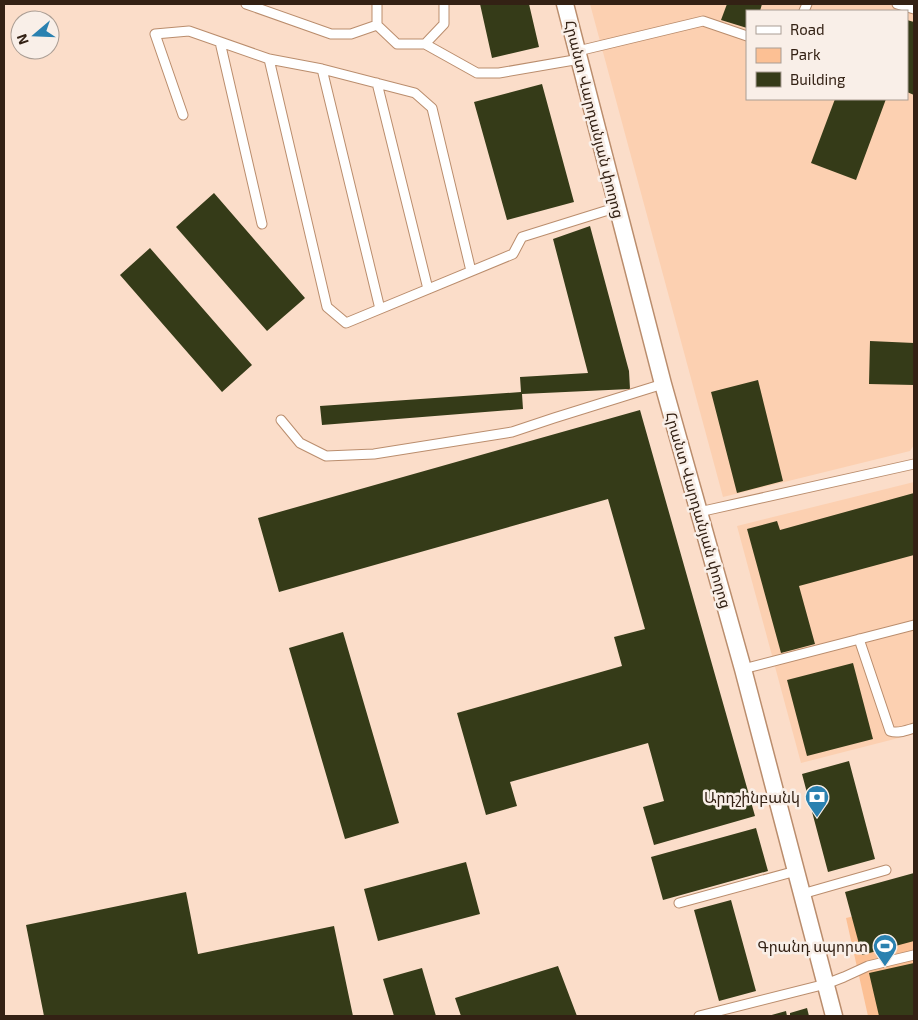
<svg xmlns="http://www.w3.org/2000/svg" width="918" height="1020" font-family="'Exo 2','Noto Sans Armenian',sans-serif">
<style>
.built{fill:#fcd0b1;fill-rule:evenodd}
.green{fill:#fcc094}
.building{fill:#353b18}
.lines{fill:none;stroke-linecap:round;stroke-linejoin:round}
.lane-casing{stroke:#ba8d6d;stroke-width:11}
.street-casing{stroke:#ba8d6d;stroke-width:19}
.lane{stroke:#fff;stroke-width:9}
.street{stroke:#fff;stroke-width:16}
.labels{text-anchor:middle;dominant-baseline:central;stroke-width:5;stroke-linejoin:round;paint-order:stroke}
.street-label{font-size:15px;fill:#332114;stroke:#f9efe8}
.poi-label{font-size:15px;fill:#332114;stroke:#f9efe8;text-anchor:end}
</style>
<rect width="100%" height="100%" fill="#fbddc9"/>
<path class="built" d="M590,4H914V445L910,451L723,497ZM747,11H907V99H747Z
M914,482V734L801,763L737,526Z"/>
<path class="green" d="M914,902V1016H868L846,918Z"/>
<path class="building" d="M480,4H529L539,47L492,58Z
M727,4H762L760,11H747V28L721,20Z
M907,20L914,22V95L907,92Z
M542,84L574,202L507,220L474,102Z
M835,99H886L856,180L811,163Z
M214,193L305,298L267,331L176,227Z
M590,226L629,371L630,389L522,394L523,409L322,425L320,406L521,392L520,377L588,373L553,239Z
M150,248L252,365L222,392L120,275Z
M870,341L914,343V385L869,384Z
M758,380L783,481L737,493L711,392Z
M640,410L755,816L654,845L643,807L664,801L648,743L510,782L517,806L486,815L457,713L622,666L614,637L645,629L608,499L279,592L258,518Z
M914,493V555L799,586L815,644L781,653L747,529L777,521L780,530Z
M343,632L399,823L345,839L289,648Z
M853,663L873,739L807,756L787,680Z
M849,761L875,859L828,872L802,774Z
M756,828L768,871L663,900L651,857Z
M466,862L480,914L378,941L364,889Z
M914,873V941L862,955L845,892Z
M186,892L198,954L334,926L353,1016H44L26,925Z
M731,900L756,991L719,1001L694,910Z
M914,963V1016H879L869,973Z
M558,966L577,1016H461L455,998Z
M422,968L436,1016H394L383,979Z
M807,1008L809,1016H790V1013Z
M786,1011L787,1016H768Z"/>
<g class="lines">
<g class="lane-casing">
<path id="lane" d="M246,4L331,34H351L377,25
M377,4V25L397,44H425L444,24V4
M897,4L914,9
M804,11L807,4
M220,42L262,224
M425,44L477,73H499L580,59
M578,51L703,21L747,36
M269,59L327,307L346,323L513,254L522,237L618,207
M322,69L380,309
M377,83L428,289
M183,115L155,34L189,31L269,59L322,69L415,93L432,108L471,271
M281,420L300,443L326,456L374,454L512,432L554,418L663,384
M699,512L914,464
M859,639L890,731C898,734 907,730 914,728
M743,669L914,625
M802,894L886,870
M679,903L796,871
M699,1016L826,984L844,977L868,966L914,955"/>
</g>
<g class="street-casing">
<path id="street" d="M565,4L663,384L743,669L834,1016"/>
</g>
<use href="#lane" class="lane"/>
<use href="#street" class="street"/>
</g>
<defs>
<g id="bank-pin" transform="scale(1.25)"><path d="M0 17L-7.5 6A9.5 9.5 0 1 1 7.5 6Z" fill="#2a81b0" stroke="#f9efe8"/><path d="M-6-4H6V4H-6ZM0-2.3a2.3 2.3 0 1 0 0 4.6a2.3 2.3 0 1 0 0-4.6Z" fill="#fff"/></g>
<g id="stadium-pin" transform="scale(1.25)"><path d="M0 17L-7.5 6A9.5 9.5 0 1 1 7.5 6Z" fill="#2a81b0" stroke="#f9efe8"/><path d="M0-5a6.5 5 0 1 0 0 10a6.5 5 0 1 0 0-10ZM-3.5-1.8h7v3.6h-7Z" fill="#fff"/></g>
</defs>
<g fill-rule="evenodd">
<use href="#bank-pin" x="817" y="797"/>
<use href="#stadium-pin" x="885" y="946"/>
</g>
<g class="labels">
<g class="street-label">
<text transform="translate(595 119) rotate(76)">Հրանտ Վարդանյան փողոց</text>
<text transform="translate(699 510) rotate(74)">Հրանտ Վարդանյան փողոց</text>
</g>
<g class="poi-label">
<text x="800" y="797">Արդշինբանկ</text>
<text x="868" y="946">Գրանդ սպորտ</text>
</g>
</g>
<rect width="918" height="1020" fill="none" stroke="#332114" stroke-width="10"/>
<rect x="746" y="10" width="162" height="90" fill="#f9efe8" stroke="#aa9d93"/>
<rect x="756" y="26" width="25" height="8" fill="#ffffff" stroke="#aa9d93"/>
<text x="790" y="35" font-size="15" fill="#332114">Road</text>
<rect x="756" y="48" width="25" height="15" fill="#fcc094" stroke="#aa9d93"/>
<text x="790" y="60" font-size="15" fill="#332114">Park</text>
<rect x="756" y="72" width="25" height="15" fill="#353b18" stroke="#aa9d93"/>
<text x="790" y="85" font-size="15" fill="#332114">Building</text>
<g transform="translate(35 35) rotate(251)"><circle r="24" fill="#f9efe8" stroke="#aa9d93"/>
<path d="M0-4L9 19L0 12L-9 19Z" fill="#2a81b0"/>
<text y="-8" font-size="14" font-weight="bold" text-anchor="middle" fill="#332114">N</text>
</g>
</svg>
